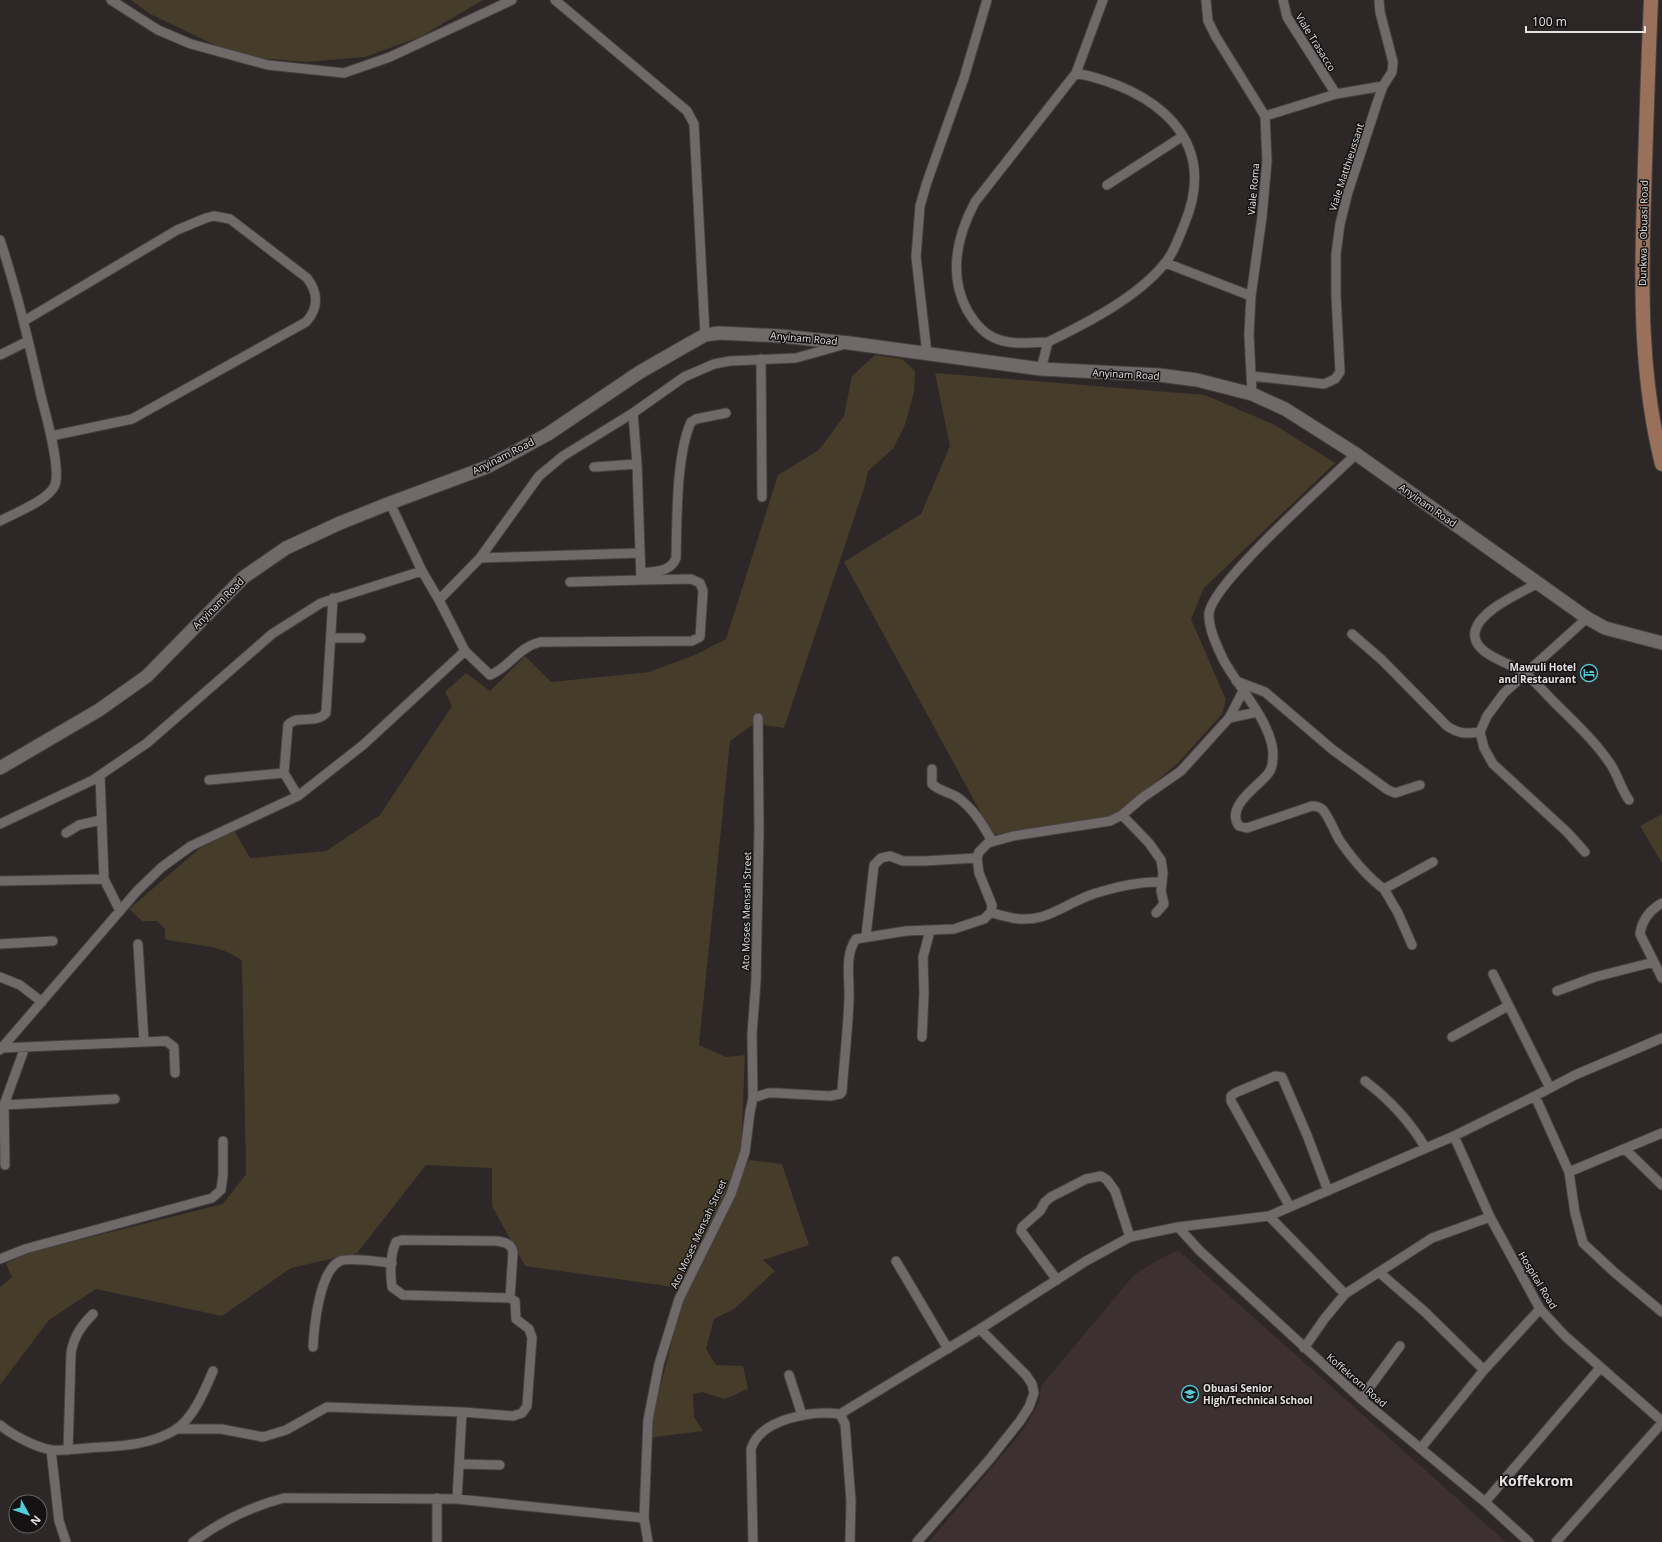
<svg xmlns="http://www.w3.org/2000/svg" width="1662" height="1542" font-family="'Open Sans',sans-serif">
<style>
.built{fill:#3c3031}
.green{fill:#453c2a}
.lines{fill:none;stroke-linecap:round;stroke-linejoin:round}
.street-casing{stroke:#474242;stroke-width:11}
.secondary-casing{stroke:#474242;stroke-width:15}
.primary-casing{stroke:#474242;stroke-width:16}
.street{stroke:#706969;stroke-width:9}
.secondary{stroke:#706969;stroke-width:13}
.primary{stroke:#99715b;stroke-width:14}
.labels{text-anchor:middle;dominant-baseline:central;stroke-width:3;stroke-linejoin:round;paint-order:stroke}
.street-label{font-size:10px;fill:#e5e1e1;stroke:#131111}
.poi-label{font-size:10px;font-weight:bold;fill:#e5e1e1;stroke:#131111;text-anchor:end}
.district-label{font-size:14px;font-weight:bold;fill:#e5e1e1;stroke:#131111}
</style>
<rect width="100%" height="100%" fill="#2d2727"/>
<path class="built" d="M1178,1250L1506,1542H929L1024,1429L1039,1402L1041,1386L1134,1275L1156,1261Z"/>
<path class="green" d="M131,0H483L420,37L365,57L306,62L238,56L150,14Z
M875,355L902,359L915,371L914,392L905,425L893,449L868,471L865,485L784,728L754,724L730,741L699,1045L726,1057L745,1055L741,1154L718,1212L681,1288L525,1266L492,1206V1168L426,1165L357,1253L291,1268L222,1316L96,1289L49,1320L0,1385V1287L12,1277L6,1264L15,1256L223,1204L246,1174L242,961C220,943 191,946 165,939V929L157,921H142L129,909L199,849L234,830L250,858L326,851L380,815L452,706L445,692L466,673L490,691L525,656L551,682L649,672L697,654L726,639L778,475L819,450L844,416L852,376Z
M935,373L1205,395L1275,425L1335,463L1204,588L1191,619L1226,700L1222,714L1178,763L1115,816L993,835L844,562L921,514L950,446Z
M1662,814V863L1640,826Z
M749,1160L782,1164L809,1245L763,1260L775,1271L734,1309L714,1319L706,1349L716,1365L743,1366L748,1389L725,1399L702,1392L693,1394L694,1417L703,1431L647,1438L682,1302Z"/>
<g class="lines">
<g class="street-casing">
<path id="street" d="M111,0L158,30L191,44L268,65L344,73L390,57L512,0
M555,0L687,111L694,124L705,335
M1206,0L1208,21L1216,37L1265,116L1267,161L1262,217L1251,296L1249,335L1252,394
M1283,0L1287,17L1336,94
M1265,116L1336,94L1383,86
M1107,185L1183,136
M0,240C17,291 29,343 41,396C46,415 61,468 55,485C49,500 15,513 0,521
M1166,263L1251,296
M24,321L177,230L206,218L214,216L230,219L307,278C318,292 319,308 306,322L132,419L51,436
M1048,342C1031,343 1013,345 997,339C983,334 974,322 967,310C948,274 957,236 975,202L1076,73L1103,0
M927,354L916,257L920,206L927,182L964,78L987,0
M0,355L28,341
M761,359L762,497
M1041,369L1048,342C1087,323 1138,297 1165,263C1174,253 1179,237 1184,225C1221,138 1154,89 1076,73
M1252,376L1324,384L1335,379L1340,372L1336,295V254L1340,224L1348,192L1377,103L1383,86L1392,72L1393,62L1380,12L1379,0
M1356,454C1329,481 1213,582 1209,613C1208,628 1217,646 1223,659C1238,687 1270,720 1273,752C1273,760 1273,769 1267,775C1257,787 1225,807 1239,826L1247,828L1312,806C1317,806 1320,807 1323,810C1330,819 1334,831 1340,841C1352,858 1367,877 1384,889L1433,862
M594,467L637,464
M390,503L422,571L439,600L480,558L539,476L563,456L633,413L684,377L714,364L730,361L796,358L842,345
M480,558L640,553
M641,573C655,571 670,573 676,558C677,521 676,455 691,422L696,419L726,413
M570,582L641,580
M1538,583C1521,593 1479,610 1475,632C1471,655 1513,663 1526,674C1536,682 1545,693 1554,702C1573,721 1594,740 1609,762C1618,774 1620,788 1629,800
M1352,634L1382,660L1447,726C1459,734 1466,734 1480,732
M332,638H361
M465,651L490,675C509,668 517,648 540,642L692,641L700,637L703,591L700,583L691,579L641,580L637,464L633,413
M1236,681L1265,692L1333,750L1388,790L1395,793L1420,785
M1229,718L1257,712
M932,769V784C939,791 949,792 957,797C973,808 983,825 992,841
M284,773L298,796
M100,776L104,879L120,911
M209,780L284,773L288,725C298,714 315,725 326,713L333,598
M1122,815L1149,843L1161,860L1163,873L1161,891L1164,904L1156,913
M0,824L93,780L147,743L272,634L321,603L422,571
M66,833L79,825L101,820
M1585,852L1567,832L1493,764L1484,748L1480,732L1487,716L1504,693L1587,618
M0,881L104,879
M1384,889L1398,913L1412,945
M1662,903C1650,910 1642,919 1640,934L1662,978
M991,912C997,915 1005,916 1012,918C1046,924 1062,905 1093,894C1115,887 1138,881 1162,882
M866,936L874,865L881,858L890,856L903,861H924L977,858
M0,944L53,941
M138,944L144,1042
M1493,974L1550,1088
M0,977L20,985L42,1002
M1557,991L1595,977L1654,962
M922,1037L924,993L923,957L930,931
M1452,1037L1508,1006
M1,1048L166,1041L174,1047L175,1073
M0,1050L137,891L162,867L191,846L298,796L363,745L465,651L439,600
M1365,1081C1390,1100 1409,1120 1425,1147
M1535,1096L1569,1172L1662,1133
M753,1098L768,1093H776L830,1096L840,1094L842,1092C844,1061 848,1030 849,999C850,979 844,956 856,939L906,931L954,929L984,919L991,912L992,905L979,873L977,858L979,852L988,843L1013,836L1110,821L1122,815L1142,798L1181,771L1229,718L1243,691
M4,1105L115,1099
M1454,1136L1490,1217L1540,1309L1565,1336L1662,1421
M1625,1149L1662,1185
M5,1165L4,1105L25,1047
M1569,1172L1575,1213L1583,1243L1614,1272L1662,1312
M1290,1207L1231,1101V1096L1235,1093L1275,1076L1282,1077L1307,1135L1328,1191
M1269,1216L1345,1294
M1178,1227L1200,1251L1361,1399L1485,1502L1529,1542
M0,1259L25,1249L212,1198L221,1190L223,1175V1141
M896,1261L948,1349
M1380,1273L1425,1312L1484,1370
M1057,1280L1021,1231L1022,1227L1040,1211L1045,1202L1051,1197L1086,1179L1101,1176L1107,1180L1115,1191L1130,1237
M980,1329L1086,1261L1130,1237L1178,1227L1269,1216L1454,1136L1535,1096L1575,1075L1662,1038
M313,1347C314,1328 319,1271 340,1261C350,1257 380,1262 392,1263
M1304,1348L1325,1318L1345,1294L1432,1238L1490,1217
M789,1375L802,1415
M1361,1399L1400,1346
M840,1414L845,1424L851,1501L850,1542
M0,1425C12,1435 37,1448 52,1450C64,1451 77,1449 89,1448C118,1446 149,1446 175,1430C193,1419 205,1390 213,1371
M176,1429H221L263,1437L286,1430L327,1407L462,1412L513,1416L522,1413L527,1406L532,1338L529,1329L516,1319L515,1301L510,1298L403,1295L392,1287C390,1274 390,1254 396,1242L402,1240L496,1241C504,1242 511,1243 513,1252L510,1298
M1421,1448L1484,1370L1540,1309
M51,1450L59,1521L66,1542
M68,1450L71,1353C74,1336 81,1326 93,1314
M459,1464L500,1465
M457,1499L462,1412
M1485,1502L1600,1368
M193,1542C221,1521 249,1507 284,1498L457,1499L644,1518
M437,1542V1498
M648,1542L644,1518L648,1420L659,1364L679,1299L731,1194L745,1152L750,1112L753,1098L752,1034L756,981L759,830L758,718
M753,1542L751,1449C760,1419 812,1410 840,1414L980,1329L1026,1375L1032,1384L1034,1393L1029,1407L1020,1421L989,1460L917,1542
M1556,1542L1662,1423"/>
</g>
<g class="secondary-casing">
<path id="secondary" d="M0,768L99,710L147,676L244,577L286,548L340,523L390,503L487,467L548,434L640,372L687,345L705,335L719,333L780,336L849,343L1041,369L1159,375L1197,380L1252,394L1285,409L1356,454L1587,618L1605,628L1662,643"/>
</g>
<g class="primary-casing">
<path id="primary" d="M1651,0C1648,66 1646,131 1644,197C1641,287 1640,376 1662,464"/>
</g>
<use href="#street" class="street"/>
<use href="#secondary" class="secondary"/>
<use href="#primary" class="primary"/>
</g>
<defs>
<g id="hotel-ring" transform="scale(0.9)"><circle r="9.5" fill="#131111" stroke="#53cbdb" stroke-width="1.5"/><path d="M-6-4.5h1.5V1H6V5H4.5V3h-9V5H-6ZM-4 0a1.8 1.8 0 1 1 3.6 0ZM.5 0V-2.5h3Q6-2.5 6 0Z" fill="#53cbdb"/></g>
<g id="school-ring" transform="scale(0.9)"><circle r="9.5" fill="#131111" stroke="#53cbdb" stroke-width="1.5"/><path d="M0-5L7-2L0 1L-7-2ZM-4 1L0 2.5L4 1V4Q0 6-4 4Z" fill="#53cbdb"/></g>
</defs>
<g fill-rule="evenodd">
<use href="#hotel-ring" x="1589" y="673"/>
<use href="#school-ring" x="1190" y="1394"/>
</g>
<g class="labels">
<g class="street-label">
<text transform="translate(1316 42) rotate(58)">Viale Trasacco</text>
<text transform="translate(1346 167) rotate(-72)">Viale Matthieussant</text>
<text transform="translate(1253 189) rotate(-85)">Viale Roma</text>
<text transform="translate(1643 233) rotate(-89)">Dunkwa - Obuasi Road</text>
<text transform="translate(804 338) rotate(5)">Anyinam Road</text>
<text transform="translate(1126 374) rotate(3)">Anyinam Road</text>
<text transform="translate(503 456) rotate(-27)">Anyinam Road</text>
<text transform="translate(1428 505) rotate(35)">Anyinam Road</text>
<text transform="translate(218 603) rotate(-45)">Anyinam Road</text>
<text transform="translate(746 911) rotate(-89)">Ato Moses Mensah Street</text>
<text transform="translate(698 1234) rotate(-65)">Ato Moses Mensah Street</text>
<text transform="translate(1538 1280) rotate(59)">Hospital Road</text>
<text transform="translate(1357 1380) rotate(41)">Koffekrom Road</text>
</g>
<g class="poi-label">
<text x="1576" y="667">Mawuli Hotel<tspan x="1576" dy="12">and Restaurant</tspan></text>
<text x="1203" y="1388" text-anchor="start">Obuasi Senior<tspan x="1203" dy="12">High/Technical School</tspan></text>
</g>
<g class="district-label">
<text x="1536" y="1480">Koffekrom</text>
</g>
</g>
<g transform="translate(28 1514) rotate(130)"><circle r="19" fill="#131111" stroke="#676464"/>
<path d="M0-3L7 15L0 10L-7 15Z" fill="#53cbdb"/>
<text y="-6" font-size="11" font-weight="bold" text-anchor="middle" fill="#e5e1e1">N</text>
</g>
<path d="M1526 26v6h119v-6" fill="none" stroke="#e5e1e1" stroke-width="2"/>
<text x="1532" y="26" font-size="12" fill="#e5e1e1" stroke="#131111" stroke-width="3" paint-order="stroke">100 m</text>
</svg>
